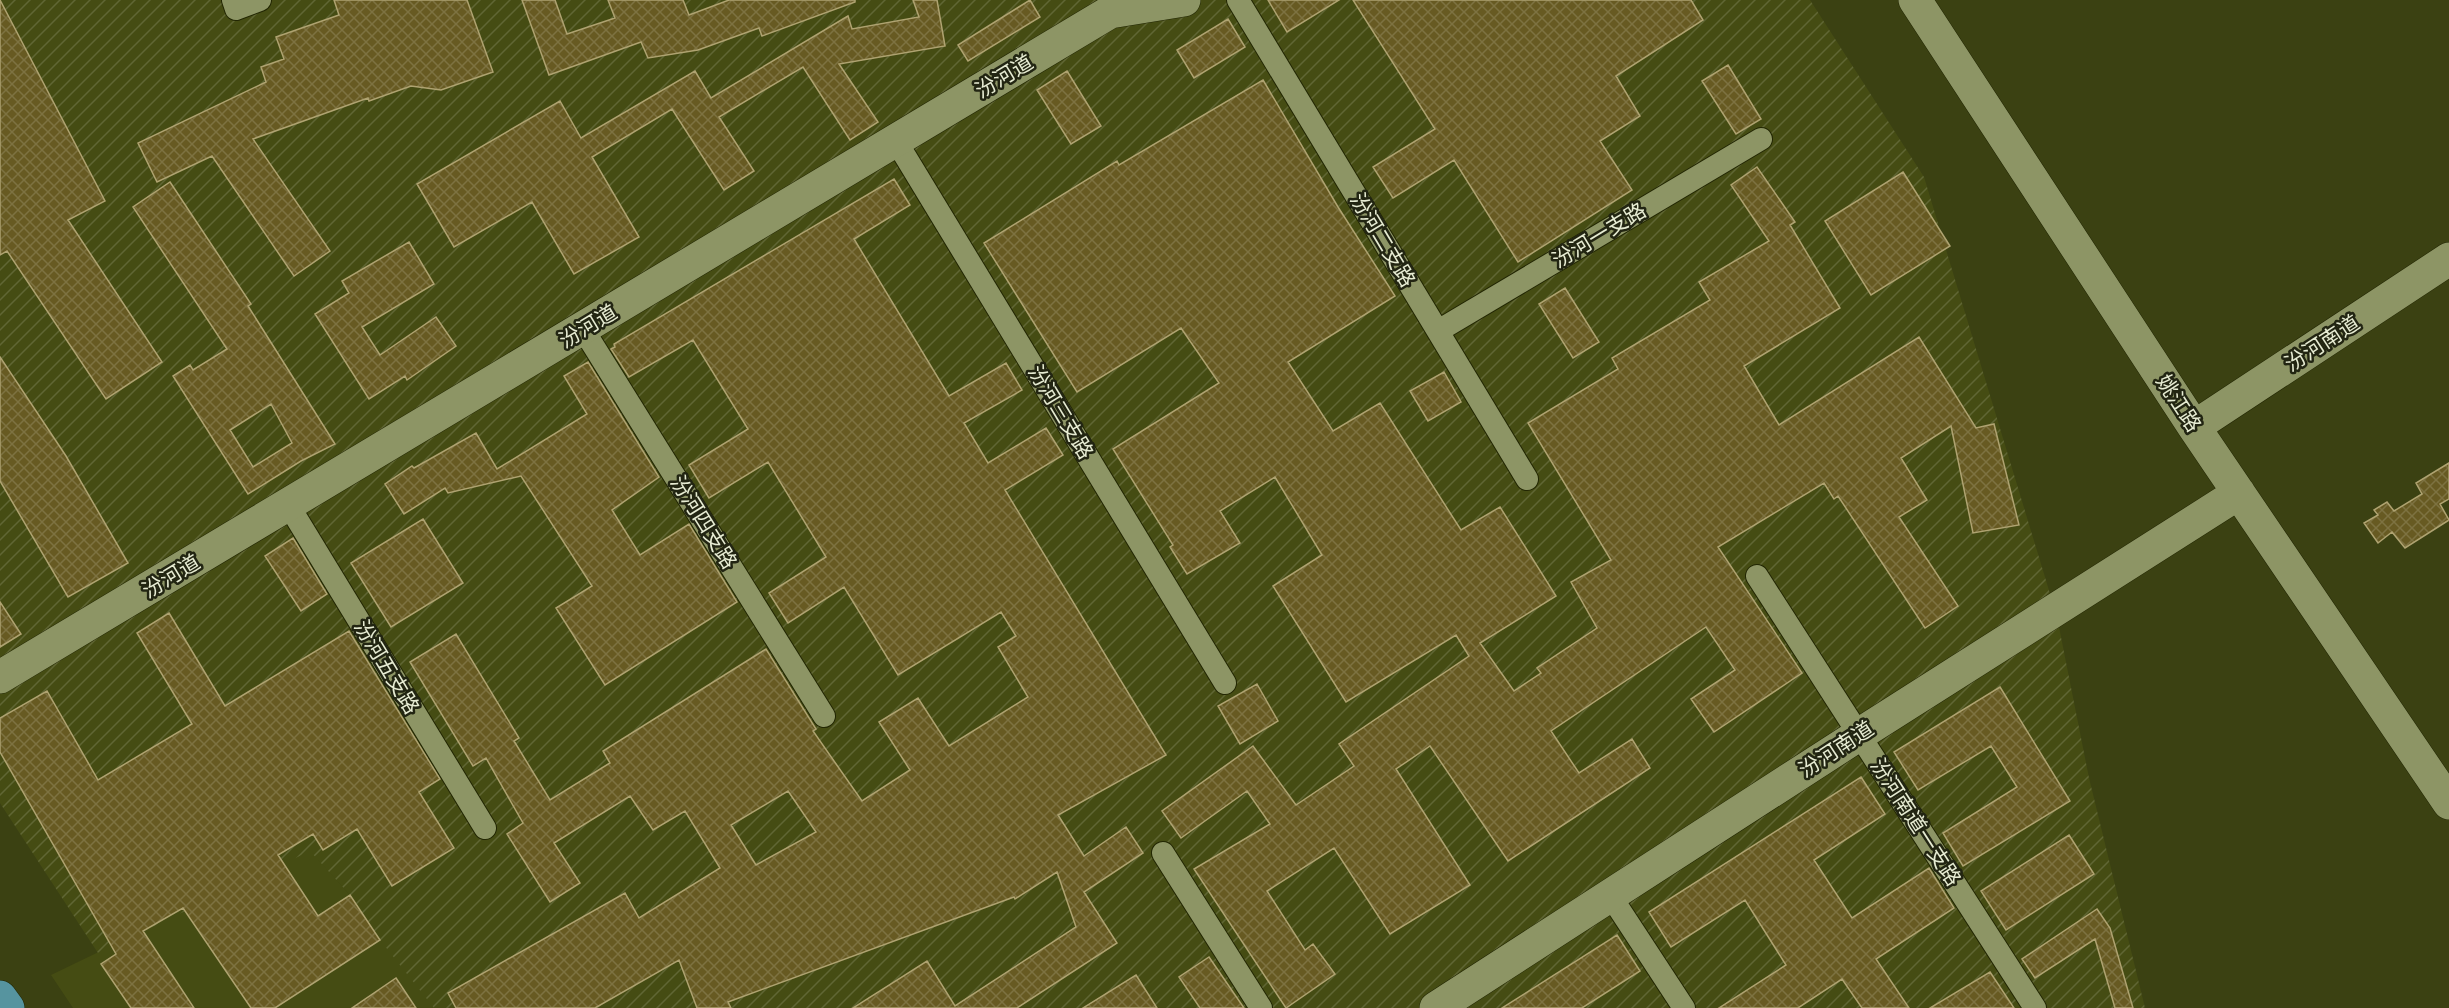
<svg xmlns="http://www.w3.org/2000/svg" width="2449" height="1008" font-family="Figtree,'Noto Sans SC',sans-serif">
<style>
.built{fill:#454c13}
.industrial{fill:url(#industrial-furrows)}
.building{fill:url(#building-cross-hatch);stroke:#afa371;stroke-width:1.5;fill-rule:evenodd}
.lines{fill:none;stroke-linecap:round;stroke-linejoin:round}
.street-casing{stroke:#222603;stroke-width:24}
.secondary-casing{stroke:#222603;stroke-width:34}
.primary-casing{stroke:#222603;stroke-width:34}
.street{stroke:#8d9565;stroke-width:22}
.secondary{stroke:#8d9565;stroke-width:33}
.primary{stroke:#56949f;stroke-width:33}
.labels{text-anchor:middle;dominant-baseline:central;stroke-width:5;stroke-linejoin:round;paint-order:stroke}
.street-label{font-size:21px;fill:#e7ecd3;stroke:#222512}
</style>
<defs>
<pattern id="industrial-furrows" width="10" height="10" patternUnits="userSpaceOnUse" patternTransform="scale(1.5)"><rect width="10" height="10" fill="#454c13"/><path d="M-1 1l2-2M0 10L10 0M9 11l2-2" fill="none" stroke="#606634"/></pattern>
<pattern id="building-cross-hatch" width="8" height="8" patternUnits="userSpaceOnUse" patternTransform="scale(1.5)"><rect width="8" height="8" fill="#675a22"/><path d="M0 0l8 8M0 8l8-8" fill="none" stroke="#7d7241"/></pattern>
</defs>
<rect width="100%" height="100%" fill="#3b4112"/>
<path class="built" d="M310,850L350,895L436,1008H73L51,975Z"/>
<path class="industrial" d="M0,0H1810L1924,177L2057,617L2089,778L2145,1008H434L380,940L350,895L310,851L98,953L0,803Z"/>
<path class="building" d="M0,0L105,201L68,220L162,362L106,399L7,251L0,255Z
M334,0H467L493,72L441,90L411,86L369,101L368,98L253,139L330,251L294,276L212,156L157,182L138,143L266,82L261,67L284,59L276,37L339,15Z
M522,0H555L567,34L615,18L608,0H683L689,15L729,0H855V2L762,36L759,28L698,50L648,58L641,42L549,75Z
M913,0H937L945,46L839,64L878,122L850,140L803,67L719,117L754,171L724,190L672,109L592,157L639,237L574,274L532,202L454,247L417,184L560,101L581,138L695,71L711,98L848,16L852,29L919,17Z
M1030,0L1040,17L968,61L958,45Z
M1268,0H1339L1287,32Z
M1353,0H1691L1703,20L1616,76L1640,116L1600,141L1632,190L1518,262L1454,160L1393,198L1373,167L1435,129Z
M1228,19L1245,47L1194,78L1177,50Z
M1728,65L1761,119L1736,134L1702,81Z
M1067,71L1101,126L1071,144L1037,90Z
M1263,80L1338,207L1395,296L1288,362L1333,431L1380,403L1461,530L1500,507L1556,596L1480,643L1514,691L1541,673L1537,668L1597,628L1571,582L1611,560L1528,423L1618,369L1612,358L1710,300L1699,282L1769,241L1731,185L1757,167L1795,222L1790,225L1840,308L1744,366L1779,425L1919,337L1976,428L1994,424L2019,525L1973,533L1951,426L1901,458L1927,500L1899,517L1958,606L1925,628L1838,496L1834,499L1824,483L1718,547L1802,673L1714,732L1691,699L1735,670L1706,627L1551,731L1579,773L1632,739L1650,768L1508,861L1430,746L1396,769L1470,885L1390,934L1334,848L1267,891L1305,950L1313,944L1335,974L1286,1008L1194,869L1270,824L1247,791L1181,838L1162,811L1253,746L1296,805L1354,766L1339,744L1469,656L1456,635L1346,702L1273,586L1322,555L1275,477L1220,511L1240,543L1187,574L1170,547L1173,545L1113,449L1219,383L1181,328L1077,392L984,243L1117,161L1119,165Z
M1903,172L1950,246L1871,295L1825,221Z
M894,179L910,205L854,239L949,396L1006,363L1022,390L964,423L988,463L1046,428L1063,455L1005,490L1166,755L1058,815L1084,856L1126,827L1143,853L1084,892L1117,943L1017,1008H853L927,961L955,1006L1076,927L1057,872L1015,899L1014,897L728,1002L731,1008H697L679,960L595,1008H456L448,993L625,893L639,918L720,868L685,811L653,830L630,796L554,843L580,883L550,902L507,834L523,823L486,758L473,766L410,662L456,634L519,738L514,741L550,800L610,763L603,751L766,649L816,729L813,731L862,801L910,770L879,722L918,698L949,746L1028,697L998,647L1016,636L1001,612L898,675L844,587L788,623L769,593L826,557L768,462L709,498L689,465L748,429L693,340L629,377L611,349L615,347L614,344ZM788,791L816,832L756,865L731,825Z
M170,182L251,304L248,306L335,444L301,461L248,494L173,376L190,365L193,370L227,349L133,207ZM271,404L292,443L253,467L230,430Z
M409,242L434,284L362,327L380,355L436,317L456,346L407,380L405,376L369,399L315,314L349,293L342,281Z
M1565,288L1599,342L1573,358L1539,304Z
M0,357L66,456L128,563L68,597L0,481Z
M588,362L659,477L612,510L640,555L689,524L737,602L605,685L556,608L592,586L521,476L448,493L445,488L404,514L385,484L412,466L414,468L476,433L497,469L587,414L564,376Z
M1444,372L1461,402L1428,421L1410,391Z
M2449,463V499L2440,504L2449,520L2405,548L2392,532L2378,543L2364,523L2378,515L2374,510L2387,502L2394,511L2422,494L2416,483Z
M423,519L463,583L391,627L351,563Z
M293,538L327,594L301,611L265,556Z
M0,602L21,634L0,647Z
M169,613L225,706L349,631L440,779L419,792L454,848L392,886L357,829L323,850L313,834L278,855L318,916L350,895L380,940L275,1008H251L183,908L143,931L194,1008H131L101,964L116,954L0,752V718L47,691L98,780L192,724L137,633Z
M1257,684L1278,721L1240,744L1218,706Z
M2000,687L2070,801L1963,866L1943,833L2017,787L1991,746L1918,790L1894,752Z
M1861,777L1885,814L1814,860L1852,918L1929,868L1954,908L1876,959L1909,1008H1862L1842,979L1798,1008H1719L1786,965L1745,900L1671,947L1649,912Z
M2069,835L2094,874L2006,930L1981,891Z
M2097,909L2110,928L2133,1008H2115L2095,939L2035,978L2022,959Z
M1617,935L1640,971L1582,1008H1502Z
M1209,957L1244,1008H1200L1179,977Z
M1990,972L2014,1008H1930Z
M1136,975L1157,1008H1083Z
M396,978L416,1008H352Z"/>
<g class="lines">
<g class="street-casing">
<path id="street" d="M233,0L236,9L260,0
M1238,0L1527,479
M896,141L1225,683
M583,329L824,716
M1438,331L1761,139
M289,506L485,828
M1757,576L2035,1008
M1163,853L1261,1008
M1610,895L1684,1008"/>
</g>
<g class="secondary-casing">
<path id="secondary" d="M1915,0L2194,427L2449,803
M2194,427L2449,259
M0,677L1110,12L1184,0
M1436,1008L1860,734L2239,493"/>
</g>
<g class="primary-casing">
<path id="primary" d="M0,997L8,1008"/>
</g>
<use href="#street" class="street"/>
<use href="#secondary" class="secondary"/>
<use href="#primary" class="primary"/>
</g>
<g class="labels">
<g class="street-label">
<text transform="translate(1004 76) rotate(-31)">汾河道</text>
<text transform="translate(1599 235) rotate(-31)">汾河一支路</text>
<text transform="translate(1383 240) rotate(59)">汾河二支路</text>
<text transform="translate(588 326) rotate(-31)">汾河道</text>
<text transform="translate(2322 343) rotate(-33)">汾河南道</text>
<text transform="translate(2179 403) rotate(57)">姚江路</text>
<text transform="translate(1061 412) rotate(59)">汾河三支路</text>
<text transform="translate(704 522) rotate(58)">汾河四支路</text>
<text transform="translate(171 576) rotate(-31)">汾河道</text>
<text transform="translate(387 667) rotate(59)">汾河五支路</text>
<text transform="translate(1836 749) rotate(-33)">汾河南道</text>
<text transform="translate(1916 822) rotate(57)">汾河南道一支路</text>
</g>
</g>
</svg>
